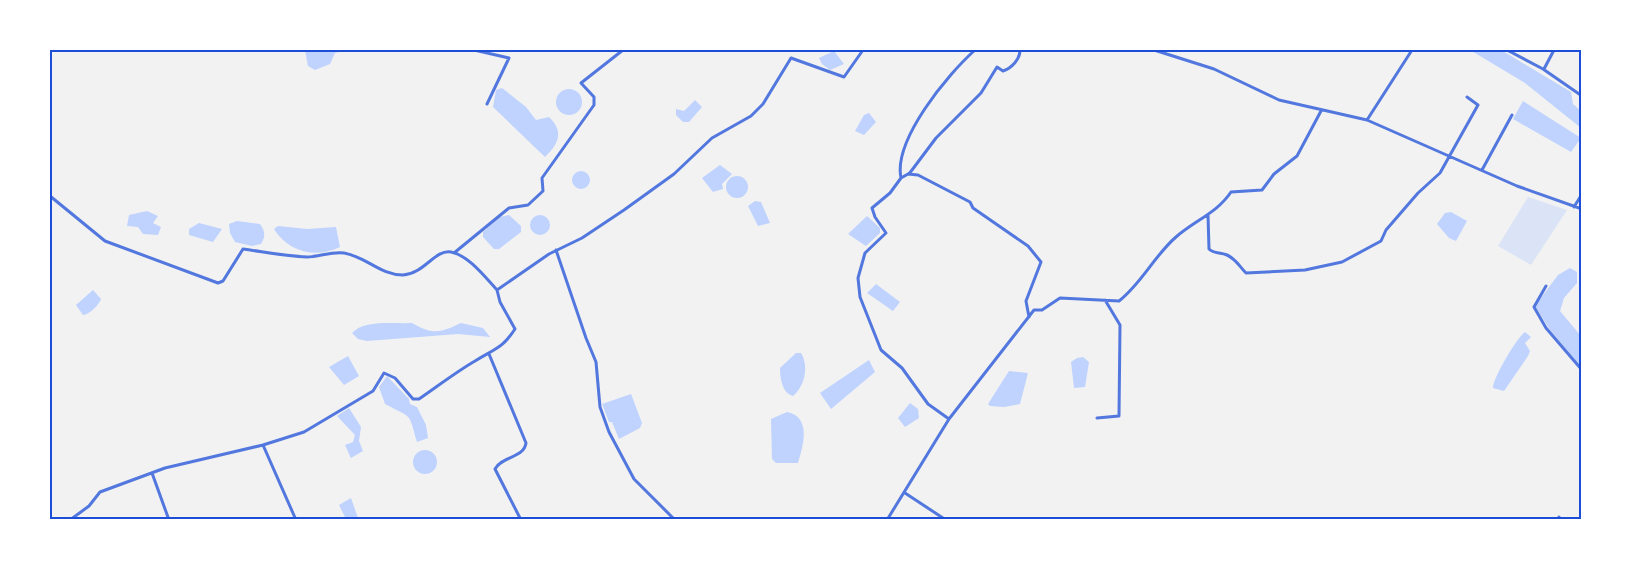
<svg xmlns="http://www.w3.org/2000/svg" width="1631" height="569" font-family="'Zilla Slab',serif">
<style>
.green{fill:#dbe4f7}
.water{fill:#bfd3fe}
.lines{fill:none;stroke-linecap:round;stroke-linejoin:round}
.minor{stroke:#5277de;stroke-width:3}
.neatline{fill:none;stroke:#1d4ed8;stroke-width:2}
</style>
<rect width="100%" height="100%" fill="#f2f2f2"/>
<path class="green" d="M1528,197L1567,210L1531,265L1498,246Z"/>
<path class="water" d="M305,50H347L335,53L330,64L315,70L308,66Z
M1470,50H1501L1571,92L1573,104L1581,111V128L1525,83Z
M834,51L844,64L830,70L822,64L819,58Z
M502,88L526,107L536,120L549,117C564,131 559,144 545,157L493,107L496,90Z
M556 102a13 13 0 1 1 26 0a13 13 0 1 1-26 0Z
M695,100L702,107L689,122H683L676,115V109L684,111Z
M1523,101L1581,138L1571,152L1513,119Z
M869,113L876,122L864,135L855,131L864,115Z
M720,165L732,174L722,184L723,189L713,192L702,178Z
M572 180a9 9 0 1 1 18 0a9 9 0 1 1-18 0Z
M726 187a11 11 0 1 1 22 0a11 11 0 1 1-22 0Z
M755,201L761,202L770,223L758,226L748,206Z
M147,211L158,216L153,223L161,227L158,235L143,234L138,227L127,226L129,215Z
M1451,212L1467,221L1456,241L1449,238L1437,224L1445,213Z
M530 225a10 10 0 1 1 20 0a10 10 0 1 1-20 0Z
M509,215L521,226V232L499,249H494L483,237V232L500,217Z
M867,216L880,228V233L866,246L848,234Z
M237,221L260,224C265,231 266,236 261,244L252,246L235,242L230,233L229,224Z
M199,223L222,229L213,242L189,235V229Z
M278,226L307,229L336,227L340,247C316,259 288,252 274,229Z
M1570,268L1577,272V283L1564,298L1560,311L1581,336V367L1550,330L1535,306L1558,275Z
M876,284L900,302L893,311L867,293Z
M93,290L101,299C99,305 89,315 83,315L76,305Z
M412,323C433,335 440,333 461,323L483,328L490,337L458,334L367,341L358,339L352,333C364,319 395,324 412,323Z
M1525,332L1531,337L1525,343L1530,351L1528,356L1504,391L1493,388C1492,380 1517,337 1525,332Z
M796,353H801C809,366 805,386 793,396C782,393 780,378 780,368Z
M348,356L359,376L344,385L329,367Z
M1083,357L1089,362L1085,387L1074,388L1071,362L1077,358Z
M869,360L875,372L831,409L820,393Z
M1009,371L1028,373L1020,404L1004,407L990,406L988,404Z
M387,376L409,399L410,404L417,407L426,425L428,438L417,442C408,411 413,419 385,404L379,387Z
M631,394L642,423L640,428L619,439L612,422H609L602,404Z
M910,403L918,409L919,418L905,427L898,418Z
M349,408L361,427L359,441L363,451L351,458L345,445L353,442L355,435L337,416Z
M787,412C812,417 803,446 798,463H776L772,459L771,419Z
M413 462a12 12 0 1 1 24 0a12 12 0 1 1-24 0Z
M351,498L358,518L346,519L339,505Z"/>
<g class="lines">
<path class="minor" d="M474,50L509,58L487,104
M1154,50L1214,69L1279,100L1367,120L1517,186L1582,209
M1507,50L1543,69L1582,96
M1544,69L1554,50
M1367,120L1412,50
M1482,170L1512,115
M909,174L936,138L981,93L997,67L1003,71C1012,68 1020,59 1020,50
M901,178C893,140 948,74 975,50
M50,196L105,241L218,283L223,281L243,249C265,252 283,256 307,257C319,257 332,251 344,253C367,257 380,275 403,275C424,274 435,249 451,252C468,255 485,277 497,290
M1574,207L1582,194
M1208,215L1209,249C1214,254 1220,252 1227,255C1236,259 1239,266 1246,273L1305,270L1342,262L1381,241L1386,230L1418,193L1440,173L1478,105L1467,97
M556,250L586,338L596,362L600,407L609,432L634,479L675,520
M454,253L509,208L528,205L543,191L542,178L594,105V97L581,83L623,50
M1546,286L1534,307L1546,328L1582,370
M489,354L526,443C524,458 502,456 495,469L521,520
M1097,418L1119,416L1120,325L1105,300
M949,419L928,404L902,368L881,350L860,297L858,278L865,253L886,233L875,217L872,208L890,193L901,178L908,174L918,175L970,202L973,208L1028,246L1041,262L1026,301L1029,317
M263,445L296,520
M152,473L169,520
M905,493L946,520
M1559,517L1561,520
M70,520L89,506L100,492L165,468L263,445L304,432L373,391L384,373L395,378L413,399H419C438,386 456,372 475,361C494,349 502,349 515,329L500,302L497,290L549,254L582,238L624,210L674,174L712,138L751,116L763,104L791,58L844,77L863,50
M887,520L949,419L1034,310H1042L1060,298L1119,301C1142,283 1154,256 1176,237C1194,221 1217,213 1231,192L1262,190L1274,174L1297,156L1321,111"/>
</g>
<rect width="1631" height="569" fill="none" stroke="#ffffff" stroke-width="102"/>
<rect x="51" y="51" width="1529" height="467" class="neatline"/>
</svg>
